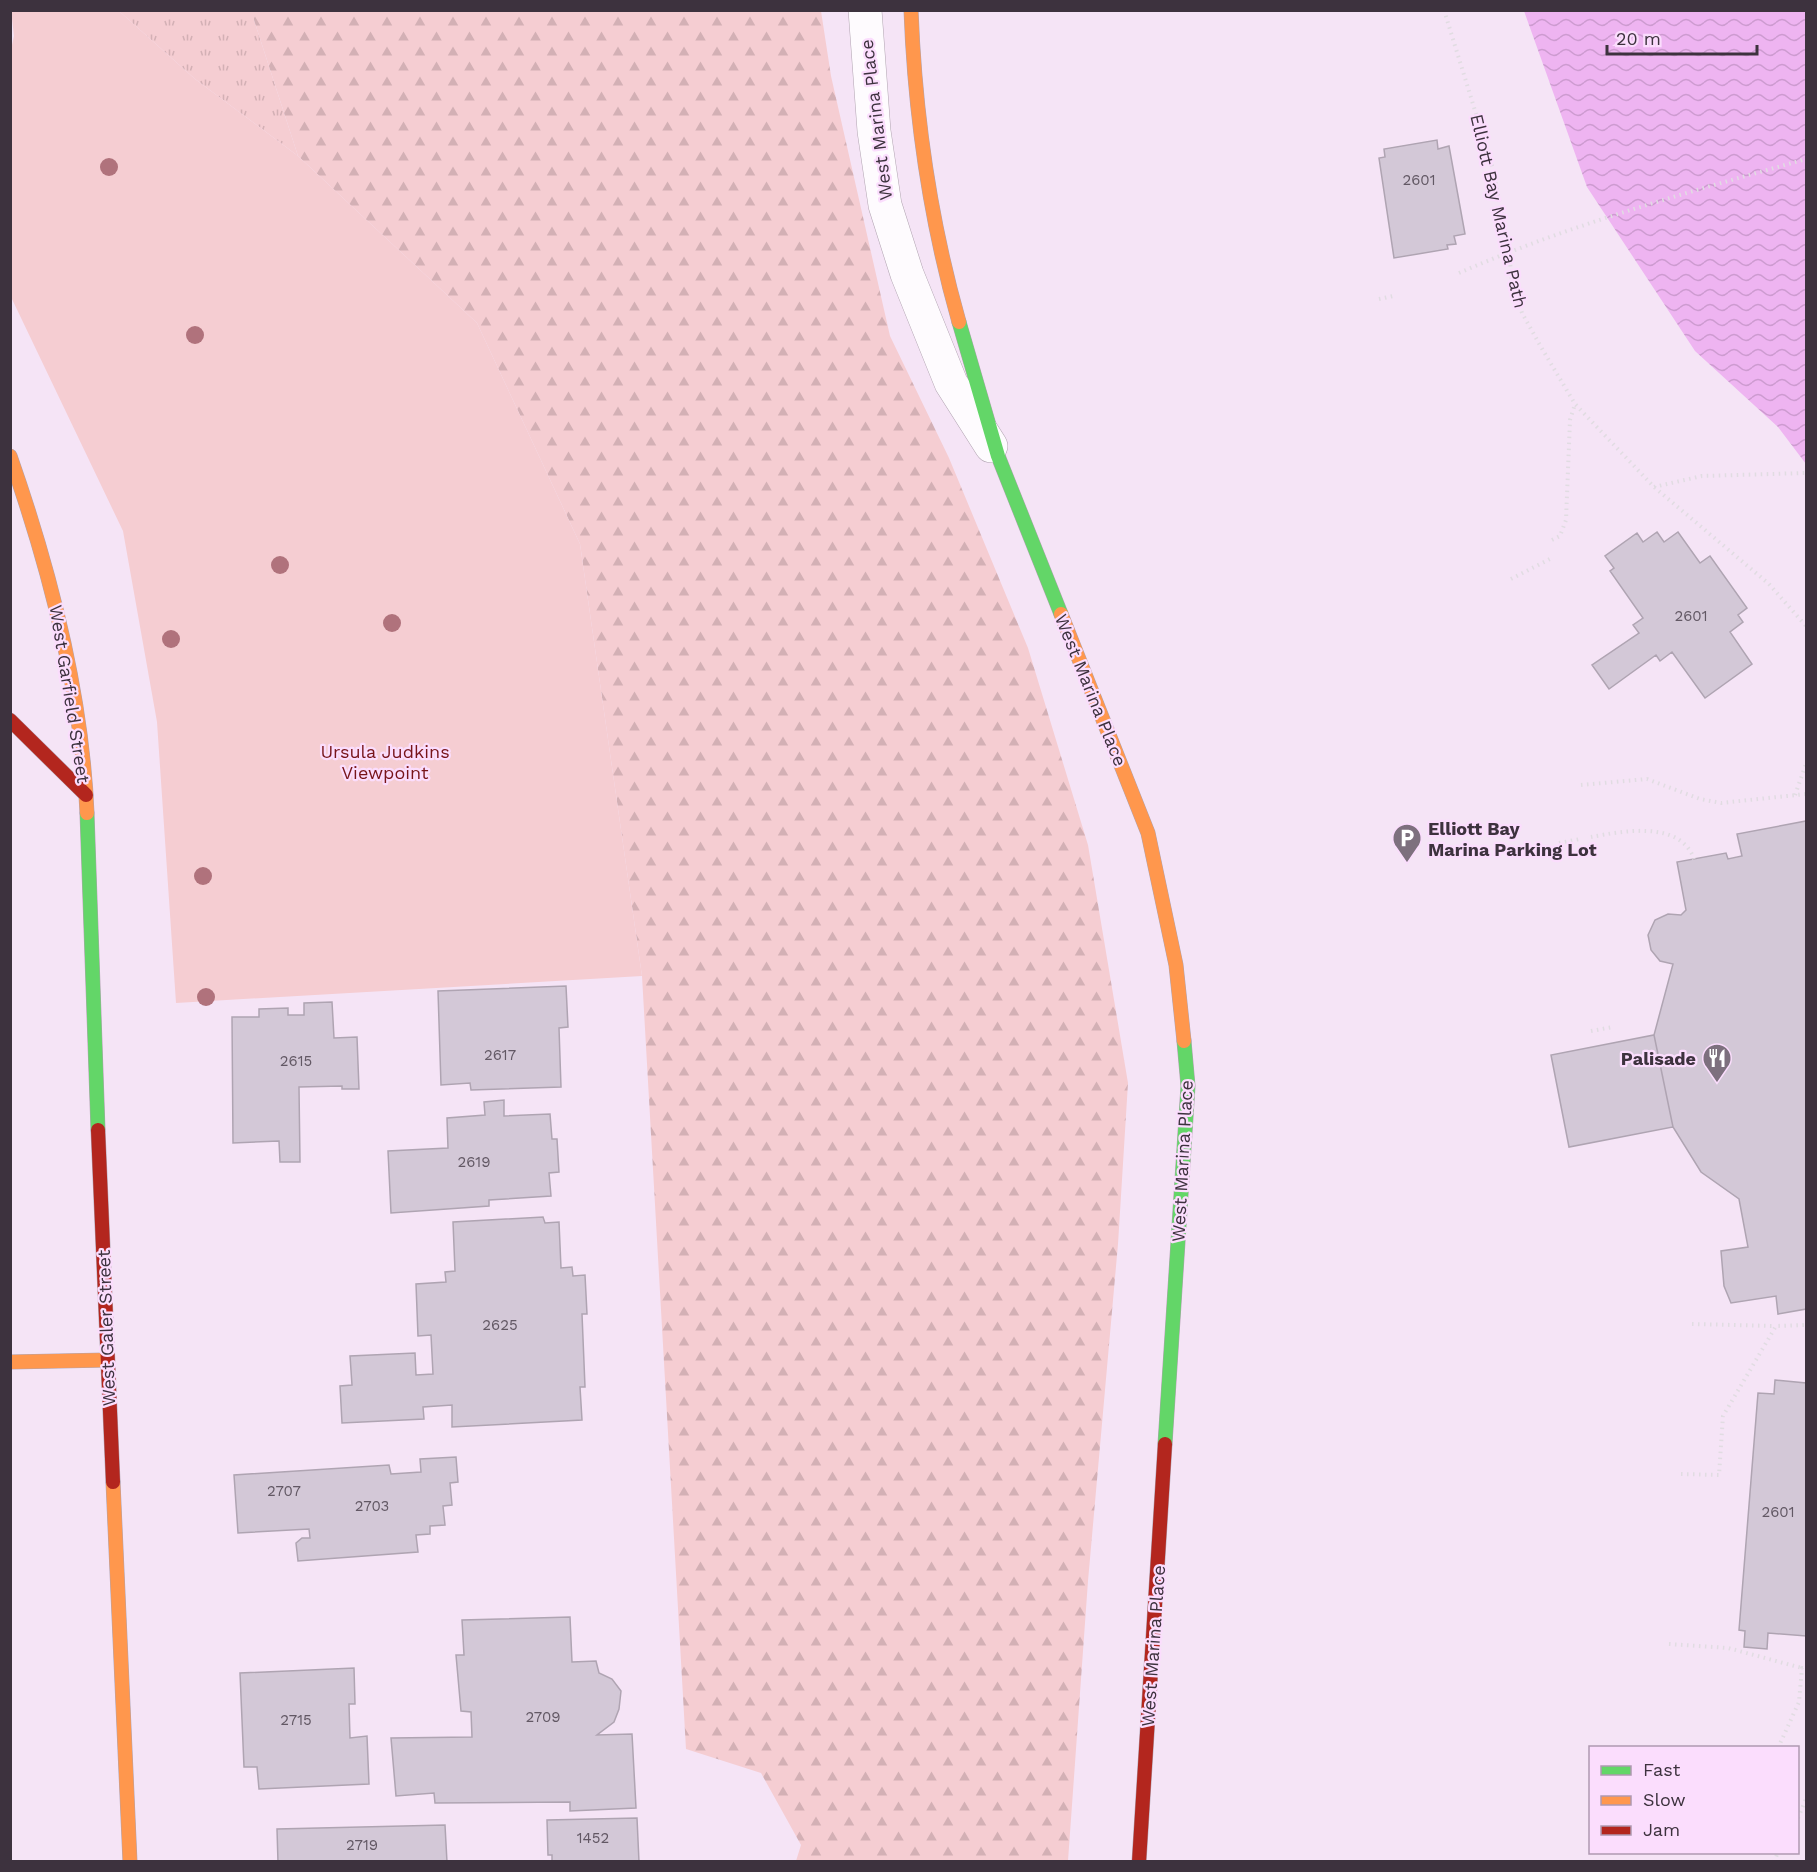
<svg xmlns="http://www.w3.org/2000/svg" width="1817" height="1872" font-family="'Work Sans',sans-serif">
<style>
.grass{fill:url(#grass-tufts)}
.forest{fill:url(#forest-firs)}
.green{fill:#f5cdd2}
.water{fill:url(#water-waves)}
.building{fill:#d3c8d7;stroke:#afa4b2;stroke-width:1.5}
.lines{fill:none;stroke-linecap:round;stroke-linejoin:round}
.street-casing{stroke:#b0a3b0;stroke-width:34}
.fast-casing{stroke:#b0a3b0;stroke-width:15}
.slow-casing{stroke:#b0a3b0;stroke-width:15}
.jam-casing{stroke:#b0a3b0;stroke-width:15}
.path{stroke:#e1dce2;stroke-width:4;stroke-dasharray:1.5 4.5;stroke-linecap:butt}
.street{stroke:#fefbfe;stroke-width:33}
.fast{stroke:#63d668;stroke-width:14}
.slow{stroke:#ff974d;stroke-width:14}
.jam{stroke:#b3261e;stroke-width:14}
.tree{fill:#b0727c}
.labels{text-anchor:middle;dominant-baseline:central;stroke-width:4.5;stroke-linejoin:round;paint-order:stroke}
.number-label{font-size:15px;fill:#625864}
.street-label{font-size:18px;fill:#3d323e;stroke:#fbddfd}
.park-label{font-size:18px;fill:#771419;stroke:#fbddfd}
.poi-label{font-size:18px;font-weight:bold;fill:#3d323e;stroke:#fbddfd;text-anchor:start}
</style>
<defs>
<pattern id="grass-tufts" width="24" height="20" patternUnits="userSpaceOnUse" patternTransform="scale(1.5)"><rect width="24" height="20" fill="#f5cdd2"/><path d="M3 7l-1-3M5 7V3M7 7l1-3M15 17l-1-3M17 17v-4M19 17l1-3" fill="none" stroke="#d3b0b5"/></pattern>
<pattern id="forest-firs" width="22" height="20" patternUnits="userSpaceOnUse" patternTransform="scale(1.5)"><rect width="22" height="20" fill="#f5cdd2"/><path d="M5 1l3.5 6h-7zM16 11l3.5 6h-7z" fill="#d3b0b5"/></pattern>
<pattern id="water-waves" width="16" height="10" patternUnits="userSpaceOnUse" patternTransform="scale(1.5)"><rect width="16" height="10" fill="#eeb4f1"/><path d="M0 5q4-4 8 0t8 0" fill="none" stroke="#cd9bd0"/></pattern>
</defs>
<rect width="100%" height="100%" fill="#f5e4f6"/>
<path class="grass" d="M119,11H254V20L298,156L195,79Z"/>
<path class="forest" d="M254,10L821,11L831,76L890,336L949,458L1028,648L1088,845L1128,1083L1118,1244L1088,1581L1068,1861H796L801,1845L761,1773L686,1749L642,976L580,544L477,323L298,156L254,20Z"/>
<path class="green" d="M11,10L119,11L195,79L298,156L477,323L580,544L642,976L176,1003L157,722L123,531L11,297L10,54L14,36Z"/>
<path class="water" d="M1524,11H1806V464L1778,427L1695,351L1587,187Z"/>
<path class="building" d="M1437,140L1438,149L1449,146L1465,234L1454,236L1456,244L1447,245L1448,249L1394,258L1379,158L1385,157L1384,149Z
M1657,532L1664,542L1678,532L1700,563L1710,556L1747,608L1738,615L1743,622L1730,632L1752,664L1705,698L1672,652L1660,661L1656,655L1609,689L1592,665L1639,633L1633,625L1643,618L1610,571L1614,568L1605,556L1637,533L1643,542Z
M1806,821V1309L1778,1314L1776,1296L1731,1303L1724,1286L1721,1251L1748,1247L1739,1199L1701,1172L1673,1127L1654,1035L1673,964L1660,961L1651,950L1648,935L1655,920L1668,914L1681,915L1686,910L1677,862L1726,853L1728,859L1742,856L1737,834Z
M566,986L568,1027L559,1028L561,1087L471,1090L470,1083L441,1085L438,991Z
M332,1002L334,1038L357,1037L359,1089H342V1086L299,1087L300,1162H280L279,1141L233,1143L232,1017H259V1009L288,1008V1015H304V1003Z
M1654,1035L1673,1127L1569,1147L1551,1055Z
M504,1100V1116L550,1114L552,1139H557L559,1172L549,1173L551,1196L489,1200V1206L391,1213L388,1151L448,1148L447,1118L485,1115L484,1102Z
M543,1217L545,1223L559,1222L561,1268L572,1267L573,1276L585,1275L587,1314H582L585,1387H580L582,1420L452,1427V1405L423,1407L424,1419L342,1423L340,1386L352,1385L350,1356L415,1353L416,1375L433,1374L431,1335L418,1336L416,1284L446,1282L445,1272L455,1271L453,1222Z
M1775,1380L1806,1383V1636L1768,1633L1767,1649L1744,1647L1745,1631L1739,1630L1758,1393L1774,1394Z
M456,1457L458,1482L450,1483L452,1505L443,1506L445,1525L430,1526V1534L416,1535L418,1552L298,1561L296,1543L302,1538H310L309,1529L238,1533L234,1475L389,1465L391,1474L421,1472L420,1459Z
M570,1617L572,1662L596,1661L599,1673L612,1679L621,1691L619,1709L614,1722L597,1735L632,1734L636,1808L570,1811V1802L435,1803L434,1793L396,1796L391,1738L472,1737L471,1712L461,1711L456,1655H464L462,1620Z
M354,1668L355,1704H349L350,1738L367,1736L369,1784L259,1789L257,1767H244L240,1673Z
M637,1818L639,1862H552V1855H548L547,1820Z
M445,1825L447,1862H278L277,1829Z"/>
<g class="lines">
<g class="street-casing">
<path id="street" d="M865,10L874,131L885,205L907,274L951,383L991,446"/>
</g>
<g class="fast-casing">
<path id="fast" d="M959,322L998,456L1061,614
M87,813L98,1130
M1165,1444L1188,1086L1184,1041"/>
</g>
<g class="slow-casing">
<path id="slow" d="M911,10C915,116 930,220 959,322
M10,456C50,570 82,692 87,813
M1061,614L1148,833L1176,965L1184,1041
M10,1362L107,1360
M113,1482L130,1862"/>
</g>
<g class="jam-casing">
<path id="jam" d="M10,720L86,795
M98,1130L113,1482
M1139,1862L1165,1444"/>
</g>
<path class="path" d="M1444,10L1493,169L1509,251L1512,282L1522,313L1541,347L1575,404L1654,487L1769,584L1806,626
M1459,273C1571,224 1689,192 1806,159
M1379,299L1393,296
M1654,487L1702,476L1806,473
M1552,540L1560,536L1566,520L1570,420L1575,404
M1511,579L1550,559
M1581,785L1647,779L1700,799L1721,803L1806,794
M1795,795L1806,764
M1591,837C1623,831 1680,820 1694,859
M1559,843L1580,839
M1591,1031L1613,1027
M1692,1324L1775,1326
M1681,1474L1719,1475L1723,1416L1776,1326L1806,1325
M1669,1644L1728,1648L1802,1668
M1778,1748L1799,1702L1802,1668L1806,1669
M1798,1818L1806,1799
M1774,1862L1778,1852"/>
<use href="#street" class="street"/>
<use href="#fast" class="fast"/>
<use href="#slow" class="slow"/>
<use href="#jam" class="jam"/>
</g>
<g class="tree">
<circle cx="109" cy="167" r="9"/>
<circle cx="195" cy="335" r="9"/>
<circle cx="280" cy="565" r="9"/>
<circle cx="392" cy="623" r="9"/>
<circle cx="171" cy="639" r="9"/>
<circle cx="203" cy="876" r="9"/>
<circle cx="206" cy="997" r="9"/>
</g>
<defs>
<g id="parking-pin" transform="scale(1.5)"><path d="M0 17L-7.5 6A9.5 9.5 0 1 1 7.5 6Z" fill="#7d707e" stroke="#fbddfd"/><path d="M-3.5-5.5H1a3.5 3.5 0 0 1 0 7H-1V5.5H-3.5ZM-1-3.4V-.6H.8a1.4 1.4 0 0 0 0-2.8Z" fill="#fff"/></g>
<g id="restaurant-pin" transform="scale(1.5)"><path d="M0 17L-7.5 6A9.5 9.5 0 1 1 7.5 6Z" fill="#7d707e" stroke="#fbddfd"/><path d="M-5-6h1v4h1v-4h1v4h1v-4h1v5L-1.5 .5V6h-2V.5L-5-1ZM5-6V6H3V1.5H1.5Q1.5-4 5-6Z" fill="#fff"/></g>
</defs>
<g fill-rule="evenodd">
<use href="#parking-pin" x="1407" y="838"/>
<use href="#restaurant-pin" x="1717" y="1058"/>
</g>
<g class="labels">
<g class="number-label">
<text x="1419" y="180">2601</text>
<text x="1691" y="616">2601</text>
<text x="500" y="1055">2617</text>
<text x="296" y="1061">2615</text>
<text x="474" y="1162">2619</text>
<text x="500" y="1325">2625</text>
<text x="284" y="1491">2707</text>
<text x="372" y="1506">2703</text>
<text x="1778" y="1512">2601</text>
<text x="543" y="1717">2709</text>
<text x="296" y="1720">2715</text>
<text x="593" y="1838">1452</text>
<text x="362" y="1845">2719</text>
</g>
<g class="street-label">
<text transform="translate(876 120) rotate(-97)">West Marina Place</text>
<text transform="translate(1499 211) rotate(77)">Elliott Bay Marina Path</text>
<text transform="translate(1091 690) rotate(68)">West Marina Place</text>
<text transform="translate(70 694) rotate(81)">West Garfield Street</text>
<text transform="translate(1182 1161) rotate(-87)">West Marina Place</text>
<text transform="translate(106 1328) rotate(-92)">West Galer Street</text>
<text transform="translate(1153 1646) rotate(-86)">West Marina Place</text>
</g>
<g class="park-label">
<text x="385" y="751">Ursula Judkins<tspan x="385" dy="21">Viewpoint</tspan></text>
</g>
<g class="poi-label">
<text x="1428" y="828">Elliott Bay<tspan x="1428" dy="21">Marina Parking Lot</tspan></text>
<text x="1696" y="1058" text-anchor="end">Palisade</text>
</g>
</g>
<rect width="1817" height="1872" fill="none" stroke="#3d323e" stroke-width="24"/>
<rect x="1589" y="1746" width="210" height="108" fill="#fbddfd" stroke="#af99b1" stroke-width="1.5"/>
<rect x="1601" y="1766" width="30" height="9" fill="#63d668" stroke="#af99b1" stroke-width="1.5"/>
<text x="1643" y="1776" font-size="18" fill="#3d323e">Fast</text>
<rect x="1601" y="1796" width="30" height="9" fill="#ff974d" stroke="#af99b1" stroke-width="1.5"/>
<text x="1643" y="1806" font-size="18" fill="#3d323e">Slow</text>
<rect x="1601" y="1826" width="30" height="9" fill="#b3261e" stroke="#af99b1" stroke-width="1.5"/>
<text x="1643" y="1836" font-size="18" fill="#3d323e">Jam</text>
<path d="M1607 45v9h150v-9" fill="none" stroke="#3d323e" stroke-width="3"/>
<text x="1616" y="45" font-size="18" fill="#3d323e" stroke="#fbddfd" stroke-width="4.5" paint-order="stroke">20 m</text>
</svg>
